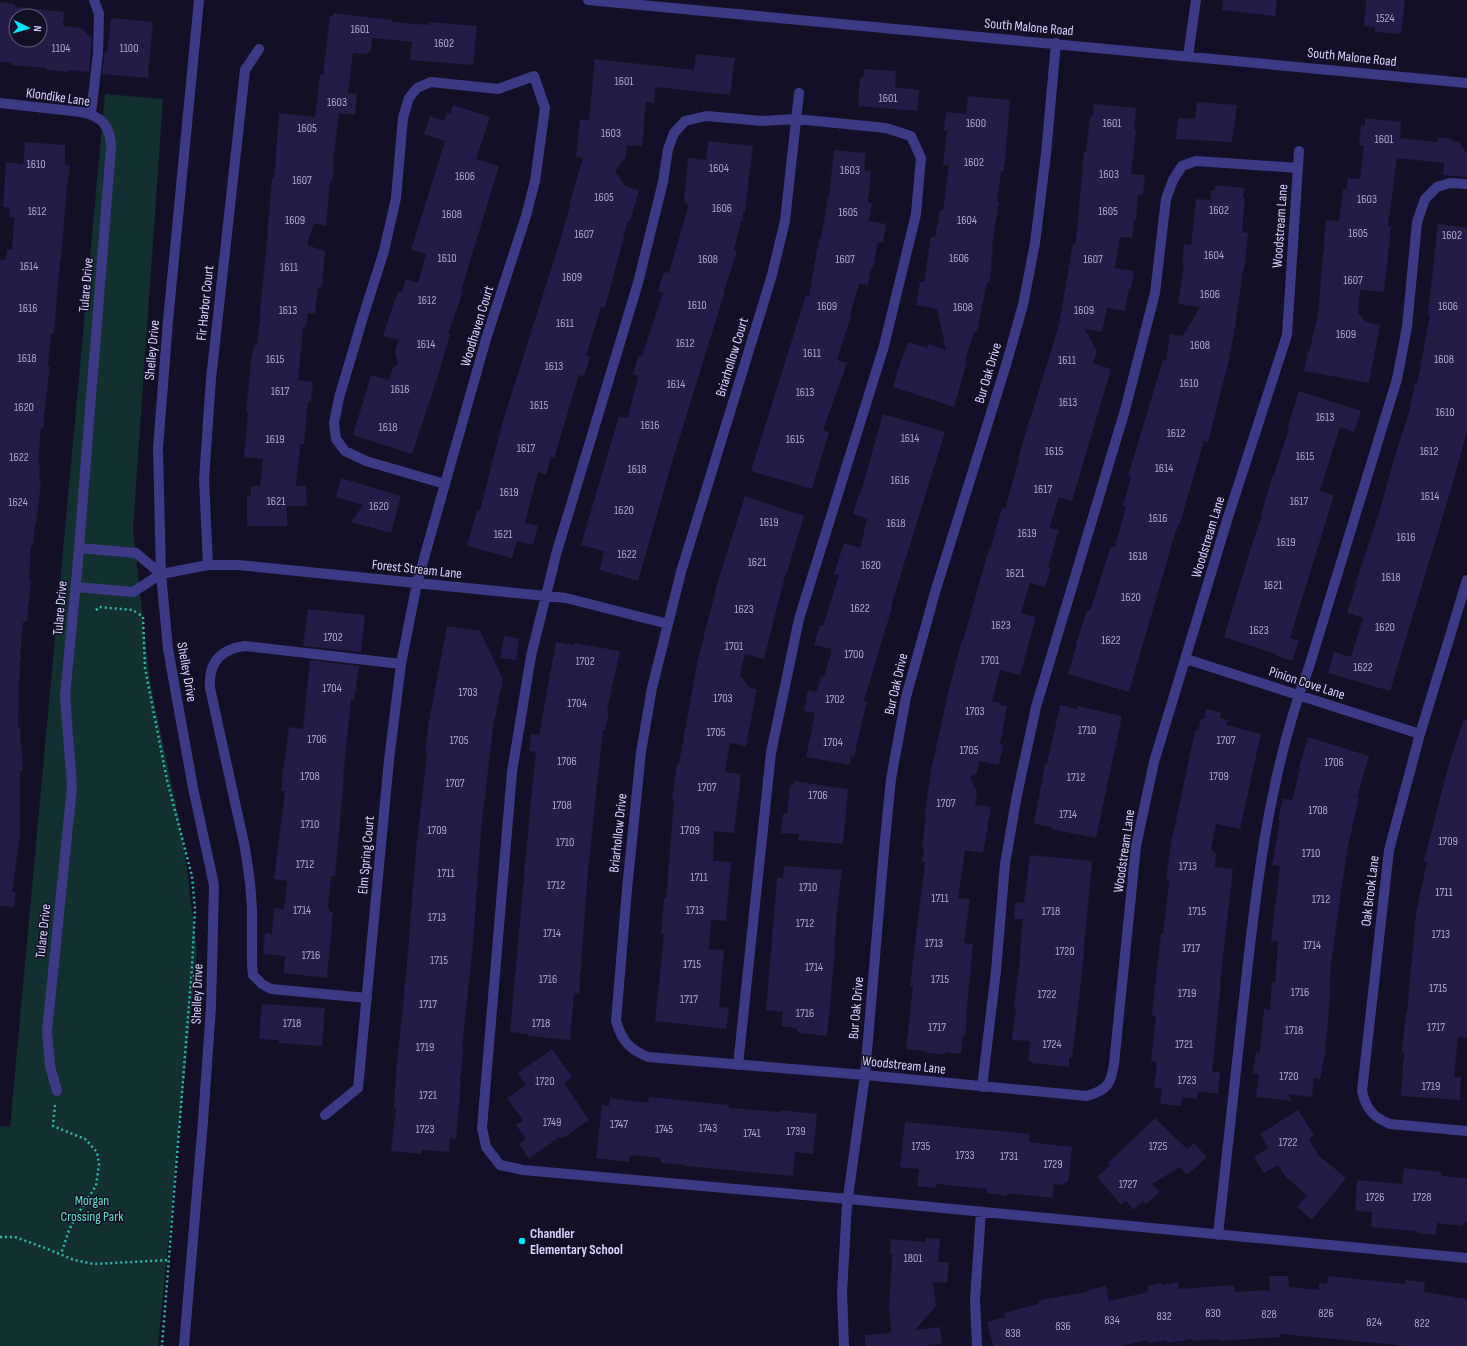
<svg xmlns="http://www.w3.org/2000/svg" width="1467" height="1346" font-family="'Sofia Sans Condensed',sans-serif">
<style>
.green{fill:#12302f}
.building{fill:#241b47;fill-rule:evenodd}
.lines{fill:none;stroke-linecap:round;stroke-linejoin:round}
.path{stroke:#2fb8b0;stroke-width:2.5;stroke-dasharray:2 3;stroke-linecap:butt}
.minor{stroke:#3d3a85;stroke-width:10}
.poi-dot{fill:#00e5ff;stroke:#130f26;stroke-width:1.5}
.labels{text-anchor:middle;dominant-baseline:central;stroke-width:3;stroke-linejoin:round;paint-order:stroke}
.number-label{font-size:12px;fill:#aca6d1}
.street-label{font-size:14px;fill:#d9d4ff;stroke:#130f26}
.park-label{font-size:14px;fill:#5fe0c0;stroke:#130f26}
.poi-label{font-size:14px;font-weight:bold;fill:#d9d4ff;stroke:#130f26;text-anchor:start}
</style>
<rect width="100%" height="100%" fill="#130f26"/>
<path class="green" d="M105,94L163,99L133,529L150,682L183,838L197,951L158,1346H0V1126L10,1127Z"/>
<path class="building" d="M1223,0H1277L1275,16L1222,10Z
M1366,0H1405L1401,34L1375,32V27L1364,26Z
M0,2L15,4V7L64,12L63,26L81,28L92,38L89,72L69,70V72L46,70V68L11,65L12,63L0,62ZM16,16H40V40H16Z
M333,13L392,20V22L429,25V22L477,26L473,65L410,60L412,42L372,38L371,50L366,54L353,53L348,93L357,94L355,115L339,113L333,162L334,163L332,182L330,181L326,226L314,223L307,245L325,251L322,287H318L315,314L308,313L306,326L303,328L298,380L313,382L311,402L308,401L304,444H300L296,486H306L307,506H287V526H247V496H251V486H260L263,459L244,457L248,413L246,412L252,353H253L254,345H257L261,308H260L268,234H267L272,178L274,179L279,113L315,117L320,75H323L330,16H333Z
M111,18L153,22L148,78L102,74L105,51L107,54Z
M696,54L735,58L730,95L655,87L654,103L646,102L642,146L627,145L626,157L615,171L625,186L639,190L630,222L628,221L605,308L601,307L586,356L590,357L584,376L579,375L554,458L551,457L546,475L538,472L525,523L538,526L533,545L517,541L512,558L467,546L477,510L480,511L502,424L560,241L570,205H569L583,158L576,157L580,120H589L595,59L694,70Z
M864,69L896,71L895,87L919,90L917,111L858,106L860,77L863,78Z
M968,96L1010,100L1004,171H1001L997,202H999L992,246L993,247L991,263H992L989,283L987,282L977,332H974L965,361L967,362L954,407L893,387L898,369L908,342L927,348L928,344L946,350L937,309L916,305L920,282H924L931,237H935L940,210L943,211L949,165H943L947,131H944L946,112L966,114Z
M1197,102L1237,105L1232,142L1176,139L1178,118L1195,119Z
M1094,104L1136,108L1134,130H1136L1131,174L1145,175L1143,195H1138L1136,220H1134L1132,238L1120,237L1115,268L1134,271L1131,290L1129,289L1125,311L1107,308L1102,332L1085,329L1097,351L1093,363L1111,369L1072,501L1059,497L1050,526V528L1059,530L1048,567L1051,568L1045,587L1030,583L1021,613L1036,617L1020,675L1000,670L992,701L1000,703V705L1007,706L1000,744L1003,745L999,765L979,761L977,773L970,777L977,793L975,805L991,807L983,853L965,850L958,898L970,899L964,943L973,944L966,1017H967L965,1037L963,1036L961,1054L945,1052V1055L925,1052V1051L906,1049L913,986H910L925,862H922L924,849L922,848L926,818H924L931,771L949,689L962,640L963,641L989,549L990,550L1002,508L1005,509L1019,458H1018L1059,325L1073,243H1076L1084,152H1086L1090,116H1093Z
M453,105L490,117L476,159L499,166L461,291L463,292L448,334H450L438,376L412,454L353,435L371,375L389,380L393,367L398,364L395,351L399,340L383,336L398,291L402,292L406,279L418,283L426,254L411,250L445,141L424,134L430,116L444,121L447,113L450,114Z
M1365,118L1401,122L1400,138L1437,142L1438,137L1452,139V141L1459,142L1467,154V177L1443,175L1444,163L1397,158L1388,226H1391L1384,292L1360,290L1358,313L1366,322L1380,325L1369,383L1304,371L1308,351L1309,352L1318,315L1326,220L1339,221L1343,189L1346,190L1348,178L1360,179L1364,146L1359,145L1361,125L1365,126Z
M708,141L753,146L745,212H743V222L741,221L734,250L737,251L724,291H725L673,459L638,581L600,570L604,551L581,545L619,416L628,418L638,376L633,374L639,355L642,356L663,293L658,291L664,272L669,273L689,204L684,203L688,158L706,160Z
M25,142L65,145V165H70L67,187L61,260H60L54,333H51L48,366H50L48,381L43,428H41L38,463H40L39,482H41L36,524H35L33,546H31L29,579H31L27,622H23L20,656H21L19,680L18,727H20L23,770L20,771V835L12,891L16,892L14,907L0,906V260H6L7,249L12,250L14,217H9L10,208L3,207L6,162L23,164Z
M834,150L866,153L864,170L871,171L868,203H872L869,221L886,224L883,243L878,242L873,268H871L868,285L859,284L850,315L851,316L837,360L847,363L823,430L829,432L812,489L751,471L806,295L809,296L819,239H821L828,197H829Z
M1215,185L1244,188L1243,198H1245L1242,232L1248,233L1244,270H1243L1235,327L1229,360L1208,442L1204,441L1180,523H1179L1177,530H1176L1129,692L1068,674L1077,644H1076L1087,610L1090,611L1111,546L1115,547L1126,506H1123L1131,477L1128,476L1163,360L1166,361L1170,334L1183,336L1200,307L1178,304L1184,263H1182L1184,244L1191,245L1196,199L1210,200L1212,190H1215Z
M1438,224L1467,227V431L1452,486L1390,691L1328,673L1334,652L1351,657L1363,618L1347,613L1356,585H1355L1380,510L1394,459L1409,412L1415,383L1417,384L1430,315H1428Z
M1299,391L1361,411L1354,432L1340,427L1320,491L1334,495L1290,638L1299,641L1292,661L1275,655L1276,654L1224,637L1250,551L1262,515H1261L1272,477H1273L1289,429H1287Z
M883,414L945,432L891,606L892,607L864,701L867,702L863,718L854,757L851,756L850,765L806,757L815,713L804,711L808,690L817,692L821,676L824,677L832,649L814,645L820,625L823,626L839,575L834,574L844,543L860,548L867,519L853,514L859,494L860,495Z
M341,478L401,496L391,533L351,522L363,505L336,497Z
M745,496L804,516L787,572H786L764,659L745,654L740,675L750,688L757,689L746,746L730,743L725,772L741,774L734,833L714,831L713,861L731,862L726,921L711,920L709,949L724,950L719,1007L729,1008L726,1029L655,1021L664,934H661L664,898H666L674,800H672L677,763H679L698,659L718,581Z
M308,609L365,615L361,652L303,646Z
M447,626L480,631L503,679L493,727L481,831L473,944L462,1048L463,1049L460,1082H461L456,1139L450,1138L449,1152L422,1150L421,1154L391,1151L396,1108H394L397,1062L406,976L416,850L427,753H425L429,721Z
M504,636L519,639L516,660L500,658Z
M556,642L574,645V643L620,651L607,711L609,712L605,730H603L588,871L579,994L574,993L570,1040L528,1036V1034L510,1032L532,788L536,752L529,751L531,734L539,735Z
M310,660L359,666L356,691H355L354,700L351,699L343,779H344L335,876H331L328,908H330L329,912H333L327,978L284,973L285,956L263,954L265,933L272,934L274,908L284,909L287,881L274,879L285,791H281L283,771L289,727L303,729Z
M1060,705L1077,709V706L1122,716L1096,838L1051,829L1052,827L1034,824L1045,764H1047Z
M1206,709L1221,712L1220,718L1228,720L1226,725L1261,734L1240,829L1216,824L1211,849L1216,854L1215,867L1233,869L1220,983H1221L1212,1072H1220L1218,1094L1198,1091L1197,1099L1182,1097L1181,1106L1160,1104L1162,1088H1154L1157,1062L1151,1061L1156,1016L1152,1015L1161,934H1163L1168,890L1170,881L1166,880L1171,844L1195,731H1198L1201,719H1204Z
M1464,719H1467V1038L1458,1037L1454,1077H1461L1460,1100L1401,1096L1404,1052H1402L1406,1012H1407L1416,913L1427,862L1424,861L1450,760Z
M1308,737L1369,756L1357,797L1359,798L1349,841L1342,884L1330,972V998L1325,1053L1320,1079L1314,1078L1312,1097L1288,1094L1292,1101L1256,1097L1259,1074L1253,1073L1256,1052L1260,1053L1264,1009L1270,1010L1272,983H1275L1278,942L1271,941L1280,866L1272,865L1280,820H1278L1283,798L1292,801L1300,768H1299Z
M794,781L848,789L843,844L798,840L799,834L781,833L783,814H787L790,785H794Z
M1030,855L1092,861L1081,982L1072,1057H1069V1067L1031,1063L1032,1061H1028L1030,1041L1012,1040L1016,1008L1014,1007L1021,948H1020L1023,919H1014L1015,902L1024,903Z
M784,866L842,870L838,902L834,952H835L827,1036L799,1033L796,1028L781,1026L783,1012L766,1010L777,878H783Z
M262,1004L325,1008L322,1046L279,1043V1040L259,1039Z
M552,1049L572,1077L564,1083L589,1120L563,1138L559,1137L529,1159L519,1144L526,1139L516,1125L523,1120L507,1098L526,1085L518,1073Z
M649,1097L729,1105V1108L780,1112V1110L817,1114L813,1154L795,1152L793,1176L685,1166V1165L661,1163V1158L630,1155L629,1162L596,1158L602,1105L609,1106L610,1098L648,1103Z
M1298,1110L1314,1135L1309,1139L1318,1155L1346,1178L1312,1220L1297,1207L1307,1195L1285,1176L1278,1165L1264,1173L1254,1157L1268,1148L1260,1134Z
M1155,1118L1187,1149L1194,1143L1207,1157L1187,1175L1180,1167L1152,1184L1160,1192L1146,1204L1143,1201L1133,1210L1126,1201L1121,1205L1097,1177L1110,1165L1108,1163Z
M905,1122L1030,1134L1029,1142L1072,1147L1068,1181L1063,1185L1054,1184L1053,1198L1007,1193V1196L987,1193V1189L936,1184V1188L917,1186L919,1169L900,1167Z
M1404,1168L1442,1172L1441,1176L1467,1178V1223L1463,1222V1226L1437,1223L1436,1235L1417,1233V1231L1371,1227L1372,1212L1355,1211L1357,1180L1402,1184Z
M926,1238L940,1239L938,1262H949L947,1283L933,1282L936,1306L915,1330L940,1327L942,1344L919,1346H865V1335L890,1333L891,1330L889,1306L892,1254H890L891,1239L925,1242Z
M1269,1276H1288L1289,1287L1319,1290V1283L1327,1284L1328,1276L1405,1284V1280L1425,1282L1424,1292L1467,1299V1346H1408L1280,1334V1337L1219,1341V1339L1192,1341V1339L1167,1343L1166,1340L1149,1343L1148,1340L1121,1346H993L987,1322L1005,1317L1004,1313L1038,1304L1040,1300L1087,1292V1290L1106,1286L1109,1301L1148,1292L1147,1286L1162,1283V1285L1178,1282L1179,1289L1234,1285L1235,1292L1270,1290Z"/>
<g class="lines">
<path class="path" d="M96,610L99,607L132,610L136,612
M139,614L143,617L145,668L167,780L192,876L195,909L192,967L162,1346
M55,1105L53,1126L85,1139L97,1152L99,1164L96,1186L77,1215L69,1230L61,1254
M0,1237H15L45,1248L74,1260L94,1264L169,1260"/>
<path class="minor" d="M588,0L1467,83
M1188,56L1196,0
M799,93L785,221L772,275L681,572L652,688L641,752L627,889L616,1021C622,1041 629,1049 648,1057L865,1075L1087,1096C1107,1090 1111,1084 1114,1064L1136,846L1154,762L1228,517L1287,335L1299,151
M0,103L81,112C102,116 111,127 111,148L77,572L65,696L72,787L47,1031L50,1066L57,1091
M91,114L98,53L99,14L94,0
M79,548L136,553L161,574
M208,565L204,479L211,379L245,70L259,49
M1467,580L1420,734L1389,850L1362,1091C1366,1109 1373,1117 1390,1124L1467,1131
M76,587L133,592L161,574L208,565H238L566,598L668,624
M1186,659L1420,734
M367,998L271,989L262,984L253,975L252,965V909L250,882L245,848L210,688C208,663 220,649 245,646L401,664
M738,1065L771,753L799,619L884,346L916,214L921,158L911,136L886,128L796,119L762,121L706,116L685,121L674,133L668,149L663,182L638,283L557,551L531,656L512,772L482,1128L486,1147L500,1165L523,1170L848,1199L1467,1258
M982,1087L996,971L1005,864L1017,795L1036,707L1125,410L1155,293L1166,199L1173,180L1182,166L1196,161L1298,168
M325,1115L358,1088L389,760L401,664L417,583L486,339L526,216L535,181L545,108L534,76L498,89L431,82L417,88L409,98L403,118L396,198L384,251L363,317L339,398L334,423L336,439L345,451L366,461L445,484
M1218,1235C1227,1153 1236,1071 1245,989C1257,880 1270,770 1309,667L1397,379L1407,327L1417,222L1425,199L1437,187L1450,183L1467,184
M184,1346L203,1121L211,1007L214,885L193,788L168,649L161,574L158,448L168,321L199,0
M844,1346L842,1293L847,1204L865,1075L884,850L891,779L906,697L936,589L1006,365L1023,305L1035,243L1046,154L1056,43
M977,1346L975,1300L981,1212"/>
</g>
<circle class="poi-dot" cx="522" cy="1241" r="4"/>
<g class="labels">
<g class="number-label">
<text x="1385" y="18">1524</text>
<text x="360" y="29">1601</text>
<text x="444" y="43">1602</text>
<text x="61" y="48">1104</text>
<text x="129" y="48">1100</text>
<text x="624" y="81">1601</text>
<text x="888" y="98">1601</text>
<text x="337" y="102">1603</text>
<text x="976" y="123">1600</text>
<text x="1112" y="123">1601</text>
<text x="307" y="128">1605</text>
<text x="611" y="133">1603</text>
<text x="1384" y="139">1601</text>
<text x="974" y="162">1602</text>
<text x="36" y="164">1610</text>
<text x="719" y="168">1604</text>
<text x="850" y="170">1603</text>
<text x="1109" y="174">1603</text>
<text x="465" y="176">1606</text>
<text x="302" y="180">1607</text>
<text x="604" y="197">1605</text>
<text x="1367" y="199">1603</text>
<text x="722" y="208">1606</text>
<text x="1219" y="210">1602</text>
<text x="37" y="211">1612</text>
<text x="1108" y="211">1605</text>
<text x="848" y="212">1605</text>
<text x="452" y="214">1608</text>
<text x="295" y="220">1609</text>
<text x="967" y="220">1604</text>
<text x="1358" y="233">1605</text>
<text x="584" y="234">1607</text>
<text x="1452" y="235">1602</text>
<text x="1214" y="255">1604</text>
<text x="447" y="258">1610</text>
<text x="959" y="258">1606</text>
<text x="708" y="259">1608</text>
<text x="845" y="259">1607</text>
<text x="1093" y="259">1607</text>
<text x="29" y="266">1614</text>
<text x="289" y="267">1611</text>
<text x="572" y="277">1609</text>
<text x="1353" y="280">1607</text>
<text x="1210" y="294">1606</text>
<text x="427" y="300">1612</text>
<text x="697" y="305">1610</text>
<text x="827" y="306">1609</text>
<text x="1448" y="306">1606</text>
<text x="963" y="307">1608</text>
<text x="28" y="308">1616</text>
<text x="288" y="310">1613</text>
<text x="1084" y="310">1609</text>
<text x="565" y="323">1611</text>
<text x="1346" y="334">1609</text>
<text x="685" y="343">1612</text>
<text x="426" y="344">1614</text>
<text x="1200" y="345">1608</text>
<text x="812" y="353">1611</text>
<text x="27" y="358">1618</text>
<text x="275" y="359">1615</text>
<text x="1444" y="359">1608</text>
<text x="1067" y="360">1611</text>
<text x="554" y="366">1613</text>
<text x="1189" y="383">1610</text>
<text x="676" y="384">1614</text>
<text x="400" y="389">1616</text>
<text x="280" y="391">1617</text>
<text x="805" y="392">1613</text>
<text x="1068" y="402">1613</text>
<text x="539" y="405">1615</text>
<text x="24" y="407">1620</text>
<text x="1445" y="412">1610</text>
<text x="1325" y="417">1613</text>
<text x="650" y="425">1616</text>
<text x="388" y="427">1618</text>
<text x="1176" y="433">1612</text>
<text x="910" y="438">1614</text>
<text x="275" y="439">1619</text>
<text x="795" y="439">1615</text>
<text x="526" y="448">1617</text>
<text x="1054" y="451">1615</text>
<text x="1429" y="451">1612</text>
<text x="1305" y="456">1615</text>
<text x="19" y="457">1622</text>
<text x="1164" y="468">1614</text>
<text x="637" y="469">1618</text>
<text x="900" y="480">1616</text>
<text x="1043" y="489">1617</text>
<text x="509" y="492">1619</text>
<text x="1430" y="496">1614</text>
<text x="276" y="501">1621</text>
<text x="1299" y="501">1617</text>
<text x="18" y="502">1624</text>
<text x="379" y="506">1620</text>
<text x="624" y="510">1620</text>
<text x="1158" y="518">1616</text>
<text x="769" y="522">1619</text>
<text x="896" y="523">1618</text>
<text x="1027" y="533">1619</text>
<text x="503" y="534">1621</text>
<text x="1406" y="537">1616</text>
<text x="1286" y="542">1619</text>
<text x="627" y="554">1622</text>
<text x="1138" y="556">1618</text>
<text x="757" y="562">1621</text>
<text x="871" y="565">1620</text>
<text x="1015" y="573">1621</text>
<text x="1391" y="577">1618</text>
<text x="1273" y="585">1621</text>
<text x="1131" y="597">1620</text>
<text x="860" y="608">1622</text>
<text x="744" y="609">1623</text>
<text x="1001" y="625">1623</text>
<text x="1385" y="627">1620</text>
<text x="1259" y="630">1623</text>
<text x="333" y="637">1702</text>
<text x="1111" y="640">1622</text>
<text x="734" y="646">1701</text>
<text x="854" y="654">1700</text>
<text x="990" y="660">1701</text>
<text x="585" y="661">1702</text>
<text x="1363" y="667">1622</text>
<text x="332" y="688">1704</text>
<text x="468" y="692">1703</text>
<text x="723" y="698">1703</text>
<text x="835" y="699">1702</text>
<text x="577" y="703">1704</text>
<text x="975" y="711">1703</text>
<text x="1087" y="730">1710</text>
<text x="716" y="732">1705</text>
<text x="317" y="739">1706</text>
<text x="459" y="740">1705</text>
<text x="1226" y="740">1707</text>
<text x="833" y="742">1704</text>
<text x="969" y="750">1705</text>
<text x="567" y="761">1706</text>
<text x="1334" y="762">1706</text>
<text x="310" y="776">1708</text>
<text x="1219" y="776">1709</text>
<text x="1076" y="777">1712</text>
<text x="455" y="783">1707</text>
<text x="707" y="787">1707</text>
<text x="818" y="795">1706</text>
<text x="946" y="803">1707</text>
<text x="562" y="805">1708</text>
<text x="1318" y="810">1708</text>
<text x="1068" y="814">1714</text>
<text x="310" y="824">1710</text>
<text x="437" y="830">1709</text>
<text x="690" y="830">1709</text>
<text x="1448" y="841">1709</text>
<text x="565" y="842">1710</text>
<text x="1311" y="853">1710</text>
<text x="305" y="864">1712</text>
<text x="1188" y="866">1713</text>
<text x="446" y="873">1711</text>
<text x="699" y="877">1711</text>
<text x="556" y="885">1712</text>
<text x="808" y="887">1710</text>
<text x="1444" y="892">1711</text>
<text x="940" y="898">1711</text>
<text x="1321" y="899">1712</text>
<text x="302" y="910">1714</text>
<text x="695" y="910">1713</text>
<text x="1051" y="911">1718</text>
<text x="1197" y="911">1715</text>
<text x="437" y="917">1713</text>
<text x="805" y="923">1712</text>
<text x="552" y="933">1714</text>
<text x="1441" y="934">1713</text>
<text x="934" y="943">1713</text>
<text x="1312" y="945">1714</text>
<text x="1191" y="948">1717</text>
<text x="1065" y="951">1720</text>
<text x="311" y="955">1716</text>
<text x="439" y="960">1715</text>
<text x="692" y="964">1715</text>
<text x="814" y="967">1714</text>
<text x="548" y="979">1716</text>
<text x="940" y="979">1715</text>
<text x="1438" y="988">1715</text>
<text x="1300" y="992">1716</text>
<text x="1187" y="993">1719</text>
<text x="1047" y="994">1722</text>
<text x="689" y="999">1717</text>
<text x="428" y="1004">1717</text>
<text x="805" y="1013">1716</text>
<text x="292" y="1023">1718</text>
<text x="541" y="1023">1718</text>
<text x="937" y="1027">1717</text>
<text x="1436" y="1027">1717</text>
<text x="1294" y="1030">1718</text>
<text x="1052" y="1044">1724</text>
<text x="1184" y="1044">1721</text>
<text x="425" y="1047">1719</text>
<text x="1289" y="1076">1720</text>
<text x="1187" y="1080">1723</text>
<text x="545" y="1081">1720</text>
<text x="1431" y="1086">1719</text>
<text x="428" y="1095">1721</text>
<text x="552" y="1122">1749</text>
<text x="619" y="1124">1747</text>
<text x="708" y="1128">1743</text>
<text x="425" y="1129">1723</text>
<text x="664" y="1129">1745</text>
<text x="796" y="1131">1739</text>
<text x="752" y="1133">1741</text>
<text x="1288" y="1142">1722</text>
<text x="921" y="1146">1735</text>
<text x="1158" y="1146">1725</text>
<text x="965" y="1155">1733</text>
<text x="1009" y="1156">1731</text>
<text x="1053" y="1164">1729</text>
<text x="1128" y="1184">1727</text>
<text x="1375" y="1197">1726</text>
<text x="1422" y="1197">1728</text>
<text x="913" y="1258">1801</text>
<text x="1213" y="1313">830</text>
<text x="1326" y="1313">826</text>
<text x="1269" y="1314">828</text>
<text x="1164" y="1316">832</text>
<text x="1112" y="1320">834</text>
<text x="1374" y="1322">824</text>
<text x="1422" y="1323">822</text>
<text x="1063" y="1326">836</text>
<text x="1013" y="1333">838</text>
</g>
<g class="street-label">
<text transform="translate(1029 27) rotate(5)">South Malone Road</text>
<text transform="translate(1352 57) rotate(6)">South Malone Road</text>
<text transform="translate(58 97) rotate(8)">Klondike Lane</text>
<text transform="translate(1280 226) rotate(-86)">Woodstream Lane</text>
<text transform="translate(86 285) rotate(-85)">Tulare Drive</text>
<text transform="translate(205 303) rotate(-84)">Fir Harbor Court</text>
<text transform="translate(477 326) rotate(-73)">Woodhaven Court</text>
<text transform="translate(152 350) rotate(-85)">Shelley Drive</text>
<text transform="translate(732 357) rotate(-73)">Briarhollow Court</text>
<text transform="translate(988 373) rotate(-73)">Bur Oak Drive</text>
<text transform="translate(1208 537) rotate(-73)">Woodstream Lane</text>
<text transform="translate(417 569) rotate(6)">Forest Stream Lane</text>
<text transform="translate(60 608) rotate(-85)">Tulare Drive</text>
<text transform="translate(187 672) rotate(80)">Shelley Drive</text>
<text transform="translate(1307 683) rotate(18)">Pinion Cove Lane</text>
<text transform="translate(896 684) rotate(-77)">Bur Oak Drive</text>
<text transform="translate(618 833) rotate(-84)">Briarhollow Drive</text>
<text transform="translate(1124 851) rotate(-82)">Woodstream Lane</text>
<text transform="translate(366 855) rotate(-85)">Elm Spring Court</text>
<text transform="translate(1370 891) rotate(-83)">Oak Brook Lane</text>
<text transform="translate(43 931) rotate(-84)">Tulare Drive</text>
<text transform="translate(197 994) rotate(-88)">Shelley Drive</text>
<text transform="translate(856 1008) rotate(-85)">Bur Oak Drive</text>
<text transform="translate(904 1065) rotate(6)">Woodstream Lane</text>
</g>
<g class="park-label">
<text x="92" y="1200">Morgan<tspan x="92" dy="16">Crossing Park</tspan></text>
</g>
<g class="poi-label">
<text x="530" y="1233">Chandler<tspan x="530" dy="16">Elementary School</tspan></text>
</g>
</g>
<g transform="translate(28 28) rotate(95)"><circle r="19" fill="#130f26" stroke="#625e7d"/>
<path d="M0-3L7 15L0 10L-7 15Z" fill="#00e5ff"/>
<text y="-6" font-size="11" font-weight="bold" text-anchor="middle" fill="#d9d4ff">N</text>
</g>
</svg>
